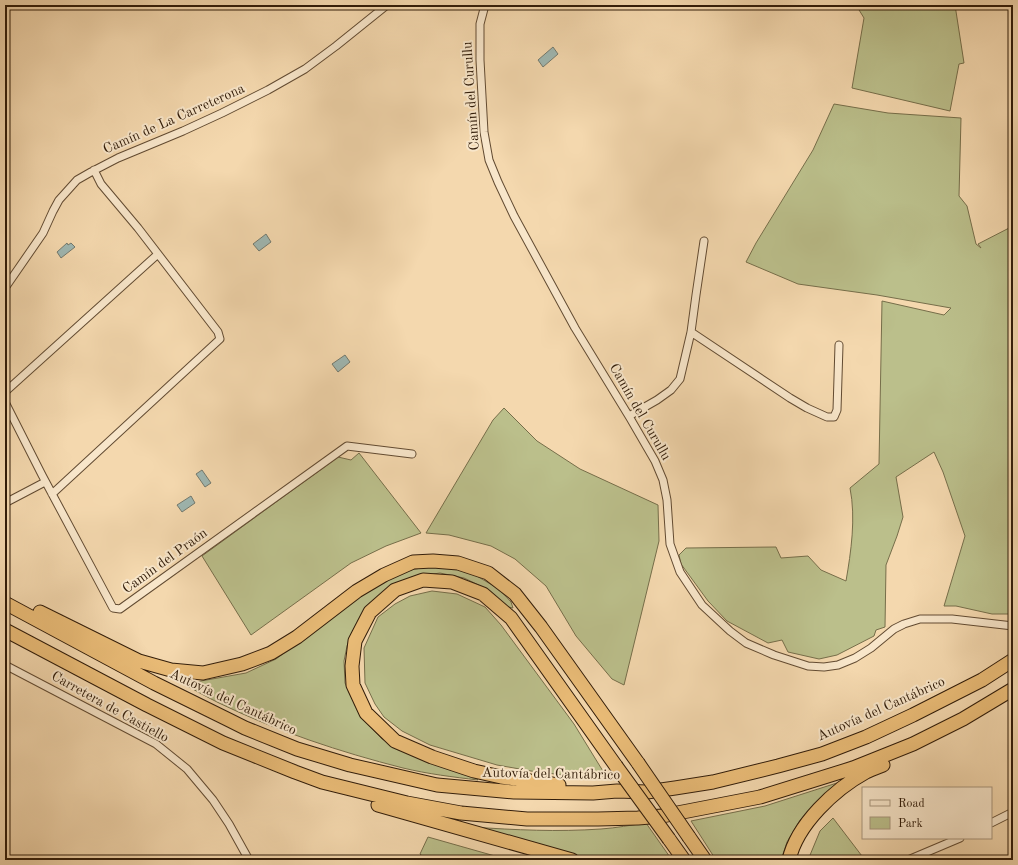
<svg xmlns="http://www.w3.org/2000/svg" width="1018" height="865" font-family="'Old Standard TT',serif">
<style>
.green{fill:#bbbf8b;stroke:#766e4a}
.water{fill:#9fb8b3;stroke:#737a6f}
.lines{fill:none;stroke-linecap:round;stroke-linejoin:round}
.street-casing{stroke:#624b32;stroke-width:9}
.highway-casing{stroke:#311c09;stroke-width:15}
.street{stroke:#f8e6ca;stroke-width:7}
.highway{stroke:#eabc77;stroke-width:13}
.highway-bridge-casing{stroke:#311c09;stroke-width:15;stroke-linecap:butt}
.highway-bridge{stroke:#eabc77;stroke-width:13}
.labels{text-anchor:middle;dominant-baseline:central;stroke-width:4;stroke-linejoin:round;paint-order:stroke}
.street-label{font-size:14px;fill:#311c09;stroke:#f8e6ca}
</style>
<rect width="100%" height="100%" fill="#f4d8ae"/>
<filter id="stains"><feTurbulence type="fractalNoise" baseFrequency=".005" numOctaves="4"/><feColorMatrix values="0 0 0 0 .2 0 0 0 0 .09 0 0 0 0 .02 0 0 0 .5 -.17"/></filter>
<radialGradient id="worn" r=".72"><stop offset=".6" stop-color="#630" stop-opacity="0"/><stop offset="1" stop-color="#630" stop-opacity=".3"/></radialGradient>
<path class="green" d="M856,5H955L964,63L959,64L950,111L852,88L864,18Z
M834,104L888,113L961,118L959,196L967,206L976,244L981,248L978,244L1013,226V614H992L956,606H944L965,536L943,472L934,452L896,477L903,517L897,536L886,565L885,627L876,630L874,636L837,655L819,659L788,652L782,640L768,643L727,621L708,601L681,564L679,555L686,548L776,547L781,558L808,556L821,570L846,581C851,552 856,518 850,488L879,464L882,301L944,315L951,308L877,295L798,284L746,262L756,243L813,150Z
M504,408L537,441L580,469L658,505L659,541L624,685L612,679L576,636L546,586L515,559L491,546L449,535L426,533L493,420Z
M359,453L421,533L386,546L351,563L251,635L202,556L338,457L351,460Z
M432,566L452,567L475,575L499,589L511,602L513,608L508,607L489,590L464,578L440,573L412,577L397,584L378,597L360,617L353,631L347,646L344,661L345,683L361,717L382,739L404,751L474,776L478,780C453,777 428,774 403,768C340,752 277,731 219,703C207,697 196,691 184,684L246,673L276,659L349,604L385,579L405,571Z
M432,591L457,594L485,607L501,625L574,724L606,776L563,775L531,771L497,765L430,745L402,731L384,717L375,704L365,683L364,648L378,617L395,604L410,596Z
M840,782L816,803L800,820L787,842L781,860H716L691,821L765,806Z
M833,818L865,860H808L820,831Z
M646,823L672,860H587L526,841L472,827C515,830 558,832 601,829C616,828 631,825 646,823Z
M428,837L509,860H427L420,854Z"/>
<path class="water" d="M553,47L558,54L543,67L538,60Z
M266,234L271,242L259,251L253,244Z
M67,243L68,245L71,243L75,247L61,258L57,252Z
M345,355L350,362L338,372L332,364Z
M202,470L211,483L205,487L196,474Z
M191,496L195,503L182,512L177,505Z"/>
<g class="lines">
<g class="street-casing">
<path id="street" d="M485,5L480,24V60L484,132L489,160L498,182L514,216L575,328L630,418L655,461L663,480L667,500L670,544L680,572L702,605L730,631L746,643L774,655L808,666L824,667L838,665L855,658L871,648L894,629L904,624L920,619H952L1013,626
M5,288L43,233L53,211L59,200L77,180L91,172L118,158L183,131L222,113L268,90L305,69L336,46L387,5
M691,332L790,398L807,408L827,417H834L837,410L839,345
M5,392L158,254
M5,402L42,475L113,608L120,609L347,446L412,454
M629,416L657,400L671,390L680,379L691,332L696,295L704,241
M52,494L220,339L218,332L138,228L101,184L94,170
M5,503L45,482
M5,665L156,744L187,769L213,800L229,824L249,860
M991,823L1013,812
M908,860L960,838"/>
</g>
<g class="highway-casing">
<path id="highway" d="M5,603L154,683L229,720L245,728L297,749L350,765L437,785L514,792L593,793L617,791L647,792L675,788L713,782L778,766L822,754L866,737L913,715L982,680L1013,660
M40,612L139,661L171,670L203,673L242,664L271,653L297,637L357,591L384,575L413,562L433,561L458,563L488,573L515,594L541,627L638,763
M5,630L147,705L223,743L295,772L322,782L407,803L461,813L527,819H598L638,818L662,816L760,797L853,768L913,744L963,719L1013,689
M559,785L501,777L474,771L432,757L395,741L366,713L353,685L352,666L355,641L370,612L395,590L423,580L452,582L483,594L511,618L616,766
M378,805L572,860
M689,837L705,860
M669,839L684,860
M789,860C797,824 835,789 866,772C872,769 878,767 883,765"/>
</g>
<use href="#street" class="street"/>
<use href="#highway" class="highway"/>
<g class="highway-bridge-casing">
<path id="highway-bridge" d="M638,763L689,837
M616,766L669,839"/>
</g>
<use href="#highway-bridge" class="highway-bridge"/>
</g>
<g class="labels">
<g class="street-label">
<text transform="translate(471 96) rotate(-94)">Camín del Curullu</text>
<text transform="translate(174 119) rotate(-24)">Camín de La Carreterona</text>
<text transform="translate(640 412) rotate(60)">Camín del Curullu</text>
<text transform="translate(165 561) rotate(-36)">Camín del Praón</text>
<text transform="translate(233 702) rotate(25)">Autovía del Cantábrico</text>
<text transform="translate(110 707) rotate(29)">Carretera de Castiello</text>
<text transform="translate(881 709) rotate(-24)">Autovía del Cantábrico</text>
<text transform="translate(551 774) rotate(1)">Autovía del Cantábrico</text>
</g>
</g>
<rect width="1018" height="865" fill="none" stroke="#f4d8ae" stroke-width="20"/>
<rect x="6" y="6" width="1006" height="853" fill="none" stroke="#311c09" stroke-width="2"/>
<rect x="10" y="10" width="998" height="845" fill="none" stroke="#311c09"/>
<rect x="862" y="787" width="130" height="52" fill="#f8e6ca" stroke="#a8957d"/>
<rect x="870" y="800" width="20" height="6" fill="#f8e6ca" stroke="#a8957d"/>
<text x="898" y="807" font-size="12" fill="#311c09">Road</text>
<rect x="870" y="817" width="20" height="12" fill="#bbbf8b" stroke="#a8957d"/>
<text x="898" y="827" font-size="12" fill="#311c09">Park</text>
<rect width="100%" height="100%" filter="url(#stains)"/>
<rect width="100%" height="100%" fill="url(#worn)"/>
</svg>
